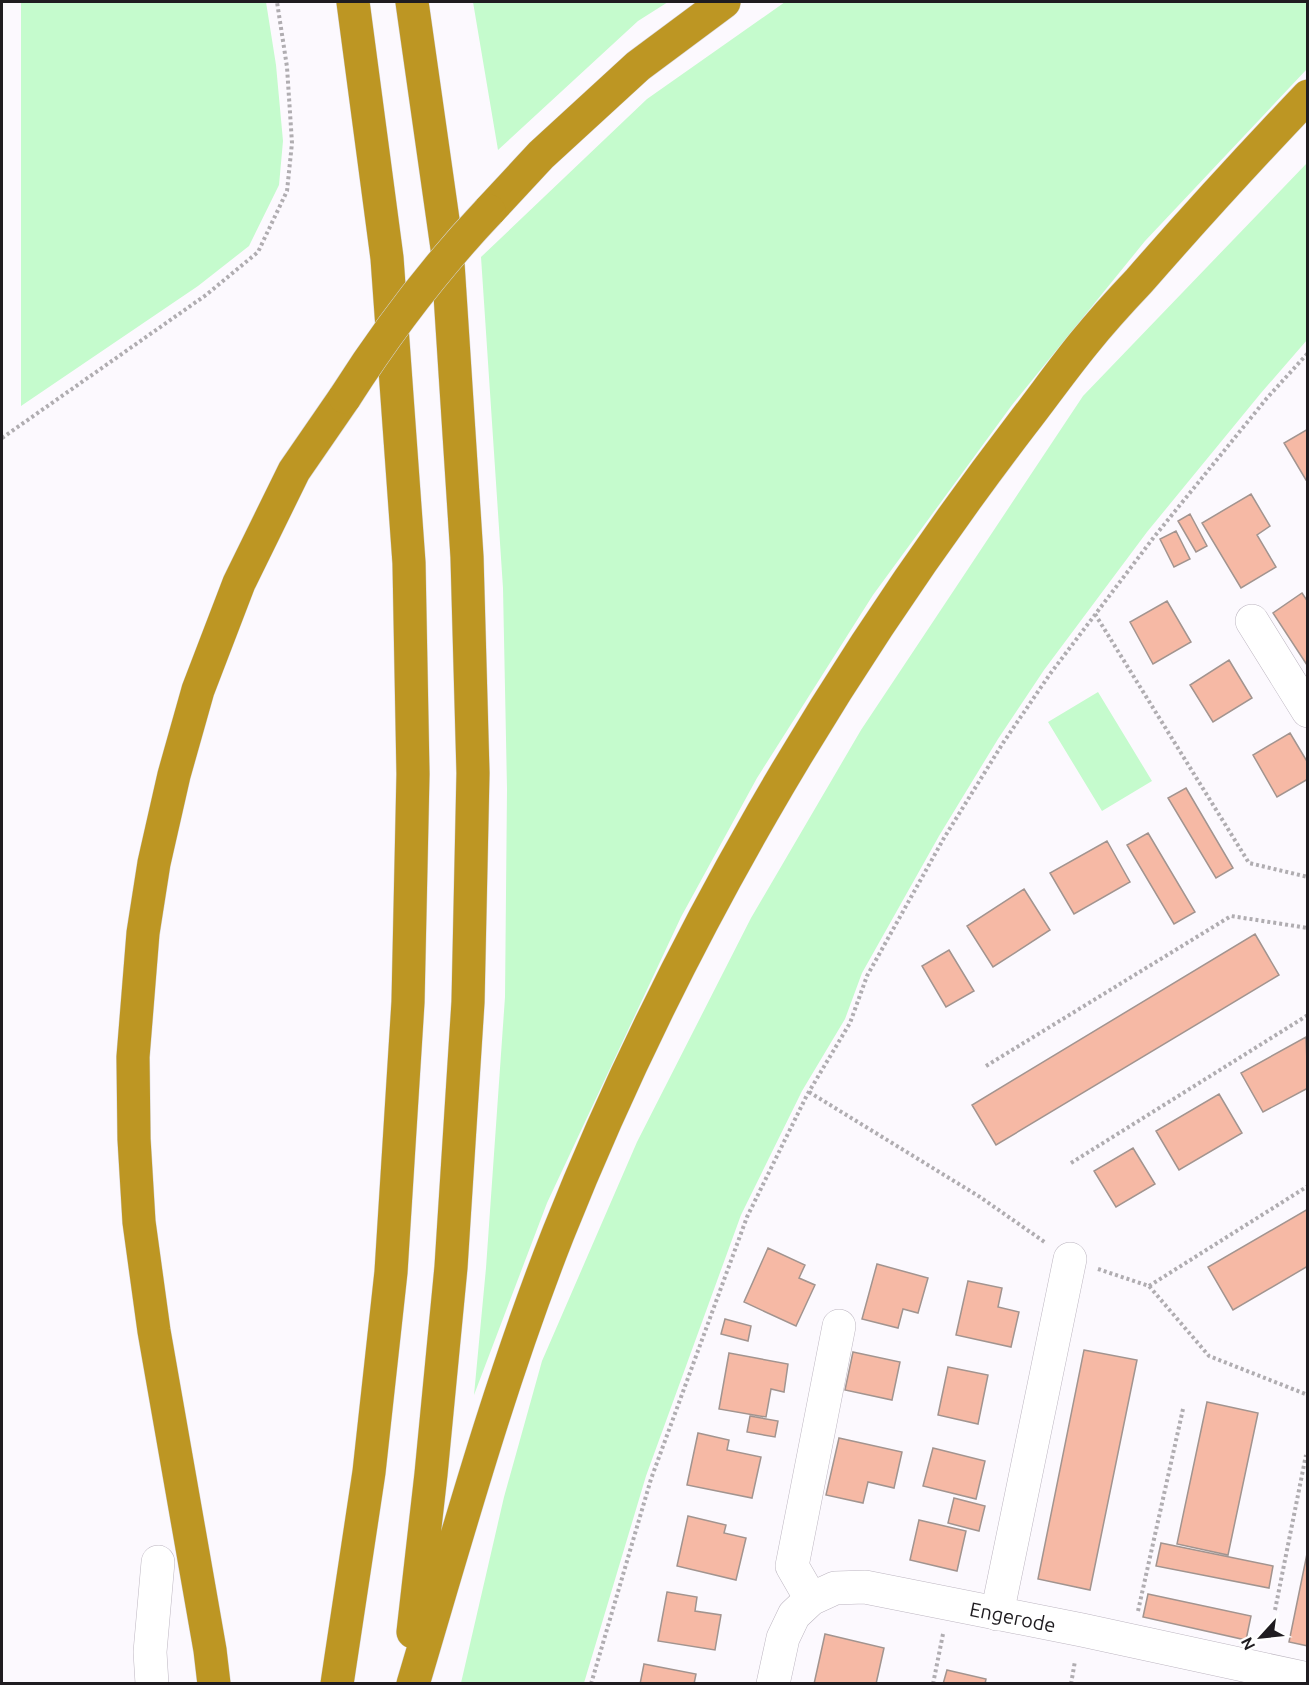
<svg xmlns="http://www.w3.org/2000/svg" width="1309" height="1685" font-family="Ubuntu,sans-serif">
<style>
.green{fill:#c5fbcd}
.building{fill:#f6b9a5;stroke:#a2948f;stroke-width:1.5}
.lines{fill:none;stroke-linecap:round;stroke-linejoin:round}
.minor-casing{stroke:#bdb6c1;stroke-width:34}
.highway-casing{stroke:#d7d6d7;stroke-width:34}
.path{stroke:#b0adb1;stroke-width:4;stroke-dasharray:3 3;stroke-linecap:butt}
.minor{stroke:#fff;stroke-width:33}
.highway{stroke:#bd9623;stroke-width:33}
.highway-bridge-casing{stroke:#d7d6d7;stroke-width:34;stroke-linecap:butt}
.highway-bridge{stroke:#bd9623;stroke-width:33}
.labels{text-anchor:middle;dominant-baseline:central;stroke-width:5;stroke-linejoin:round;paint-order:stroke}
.street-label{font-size:20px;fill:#1f1c20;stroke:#fff}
</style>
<rect width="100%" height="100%" fill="#fcf9fe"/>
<path class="green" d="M21,2H266L276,65L283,141L279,185L249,246L198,286L21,406Z
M473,2H668L638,21L498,150Z
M785,2H1307V69L1145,241L1012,405L873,595L757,778L681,917L547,1203L474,1395L486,1268L505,997L507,789L503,588L481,257L647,99Z
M1307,163V340L1261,393L1147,532L1044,670L998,739L939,836L862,973L845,1019L802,1091L741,1215L646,1476L584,1683H461L504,1497L542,1361L637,1142L751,918L861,730L1083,396Z
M1098,692L1152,781L1102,811L1048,722Z"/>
<path class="building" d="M1308,429V479L1306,480L1284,443Z
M1251,494L1270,526L1257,535L1276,567L1241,588L1202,523Z
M1190,514L1207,546L1196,552L1178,521Z
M1176,531L1190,559L1174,567L1160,539Z
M1302,593L1308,602L1307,665L1273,613Z
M1167,601L1191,642L1153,664L1130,622Z
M1229,660L1252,698L1213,722L1190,685Z
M1290,733L1308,763V779L1277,797L1253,755Z
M1186,788L1233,868L1216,878L1168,798Z
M1148,833L1195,912L1174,924L1127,845Z
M1107,841L1130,882L1074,914L1050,873Z
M1024,889L1050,930L993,967L967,926Z
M1255,934L1279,975L996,1145L972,1105Z
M949,950L974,991L946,1007L922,966Z
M1306,1037L1308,1088L1263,1112L1241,1073Z
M1219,1094L1242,1133L1179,1170L1156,1131Z
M1133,1148L1155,1184L1116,1207L1094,1171Z
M1308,1209V1266L1233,1310L1208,1267Z
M768,1248L805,1265L799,1278L815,1285L796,1326L744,1302Z
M877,1264L928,1278L918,1313L903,1309L898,1328L862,1319Z
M968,1281L1002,1288L998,1307L1019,1312L1011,1347L956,1335Z
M725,1319L751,1326L748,1341L721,1334Z
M1084,1350L1137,1360L1090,1590L1038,1579Z
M853,1352L900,1362L892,1400L845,1390Z
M729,1353L788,1364L784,1392L771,1389L766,1417L719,1409Z
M948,1367L988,1375L978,1424L938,1415Z
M1207,1402L1258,1413L1228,1555L1177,1544Z
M750,1416L778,1421L775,1437L747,1432Z
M698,1433L729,1440L727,1450L761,1457L752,1498L687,1485Z
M839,1438L902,1452L894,1488L868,1482L863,1503L826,1495Z
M933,1448L985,1461L976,1499L923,1486Z
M954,1498L985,1506L979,1531L948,1523Z
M688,1516L726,1525L724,1533L746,1538L736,1580L677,1566Z
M919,1520L966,1531L957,1571L910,1560Z
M1161,1543L1273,1566L1269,1588L1156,1566Z
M1308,1549V1646L1289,1642Z
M667,1592L697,1597L695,1611L721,1615L715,1650L658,1641Z
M1148,1594L1251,1616L1246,1640L1143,1617Z
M825,1634L884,1648L876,1684H814Z
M644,1664L696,1674L694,1684H640Z
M947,1670L986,1679L985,1684H943Z"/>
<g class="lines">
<g class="minor-casing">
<g id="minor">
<path d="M1252,621L1308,711"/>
<path d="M811,1599L792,1566L839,1326"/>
<path d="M997,1614L1070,1259"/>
<path d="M152,1684L150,1652L158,1562"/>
<path id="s1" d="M773,1684L783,1638L794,1615L811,1599L835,1588L865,1587L1082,1630L1308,1679"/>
</g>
</g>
<g class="highway-casing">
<path id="highway" d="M412,2L447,248L467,557L473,773L468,1002L451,1267L431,1474L413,1632
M489,211L541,155L638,66L724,2
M214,1684L210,1650L154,1331L139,1222L134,1139L133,1057L143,933L154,863L174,775L198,690L239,583L294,471L345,397
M337,1684L369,1472L391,1272L408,1002L413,774L409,563L387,258L353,2
M413,1684C458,1533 500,1381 558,1234C673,945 833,671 1022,424C1043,397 1062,370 1084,343C1101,322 1120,301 1139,281C1194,218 1250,157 1308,96"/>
</g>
<path class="path" d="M2,438L206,295L258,252L287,191L292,143L287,67L277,2
M1095,614L1249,863L1308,877
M986,1066L1231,916L1308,928
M809,1092L980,1197L1046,1243
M1071,1163L1308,1015
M1098,1269L1149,1286L1209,1356L1308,1395
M1149,1286L1308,1186
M1275,1610L1306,1455
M1138,1611L1183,1409
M591,1684L651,1479L747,1217L807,1095L850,1023L867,976L944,838L1003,743L1050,674L1154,537L1267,398L1308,353
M933,1684L943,1634
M1071,1684L1075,1661"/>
<use href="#minor" class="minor"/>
<use href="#highway" class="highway"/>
<g class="highway-bridge-casing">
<path id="highway-bridge" d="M345,397C387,331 435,268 489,211"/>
</g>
<use href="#highway-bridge" class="highway-bridge"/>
</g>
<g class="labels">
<g class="street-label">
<text stroke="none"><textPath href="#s1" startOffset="303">Engerode</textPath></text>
</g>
</g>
<rect width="1309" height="1685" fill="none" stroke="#1f1c20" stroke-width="6"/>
<g transform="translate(1261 1637) rotate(243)" stroke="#ffffff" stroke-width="4.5" paint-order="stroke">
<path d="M0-4.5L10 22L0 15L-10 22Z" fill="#1f1c20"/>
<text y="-9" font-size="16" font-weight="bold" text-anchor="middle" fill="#1f1c20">N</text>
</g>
</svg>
